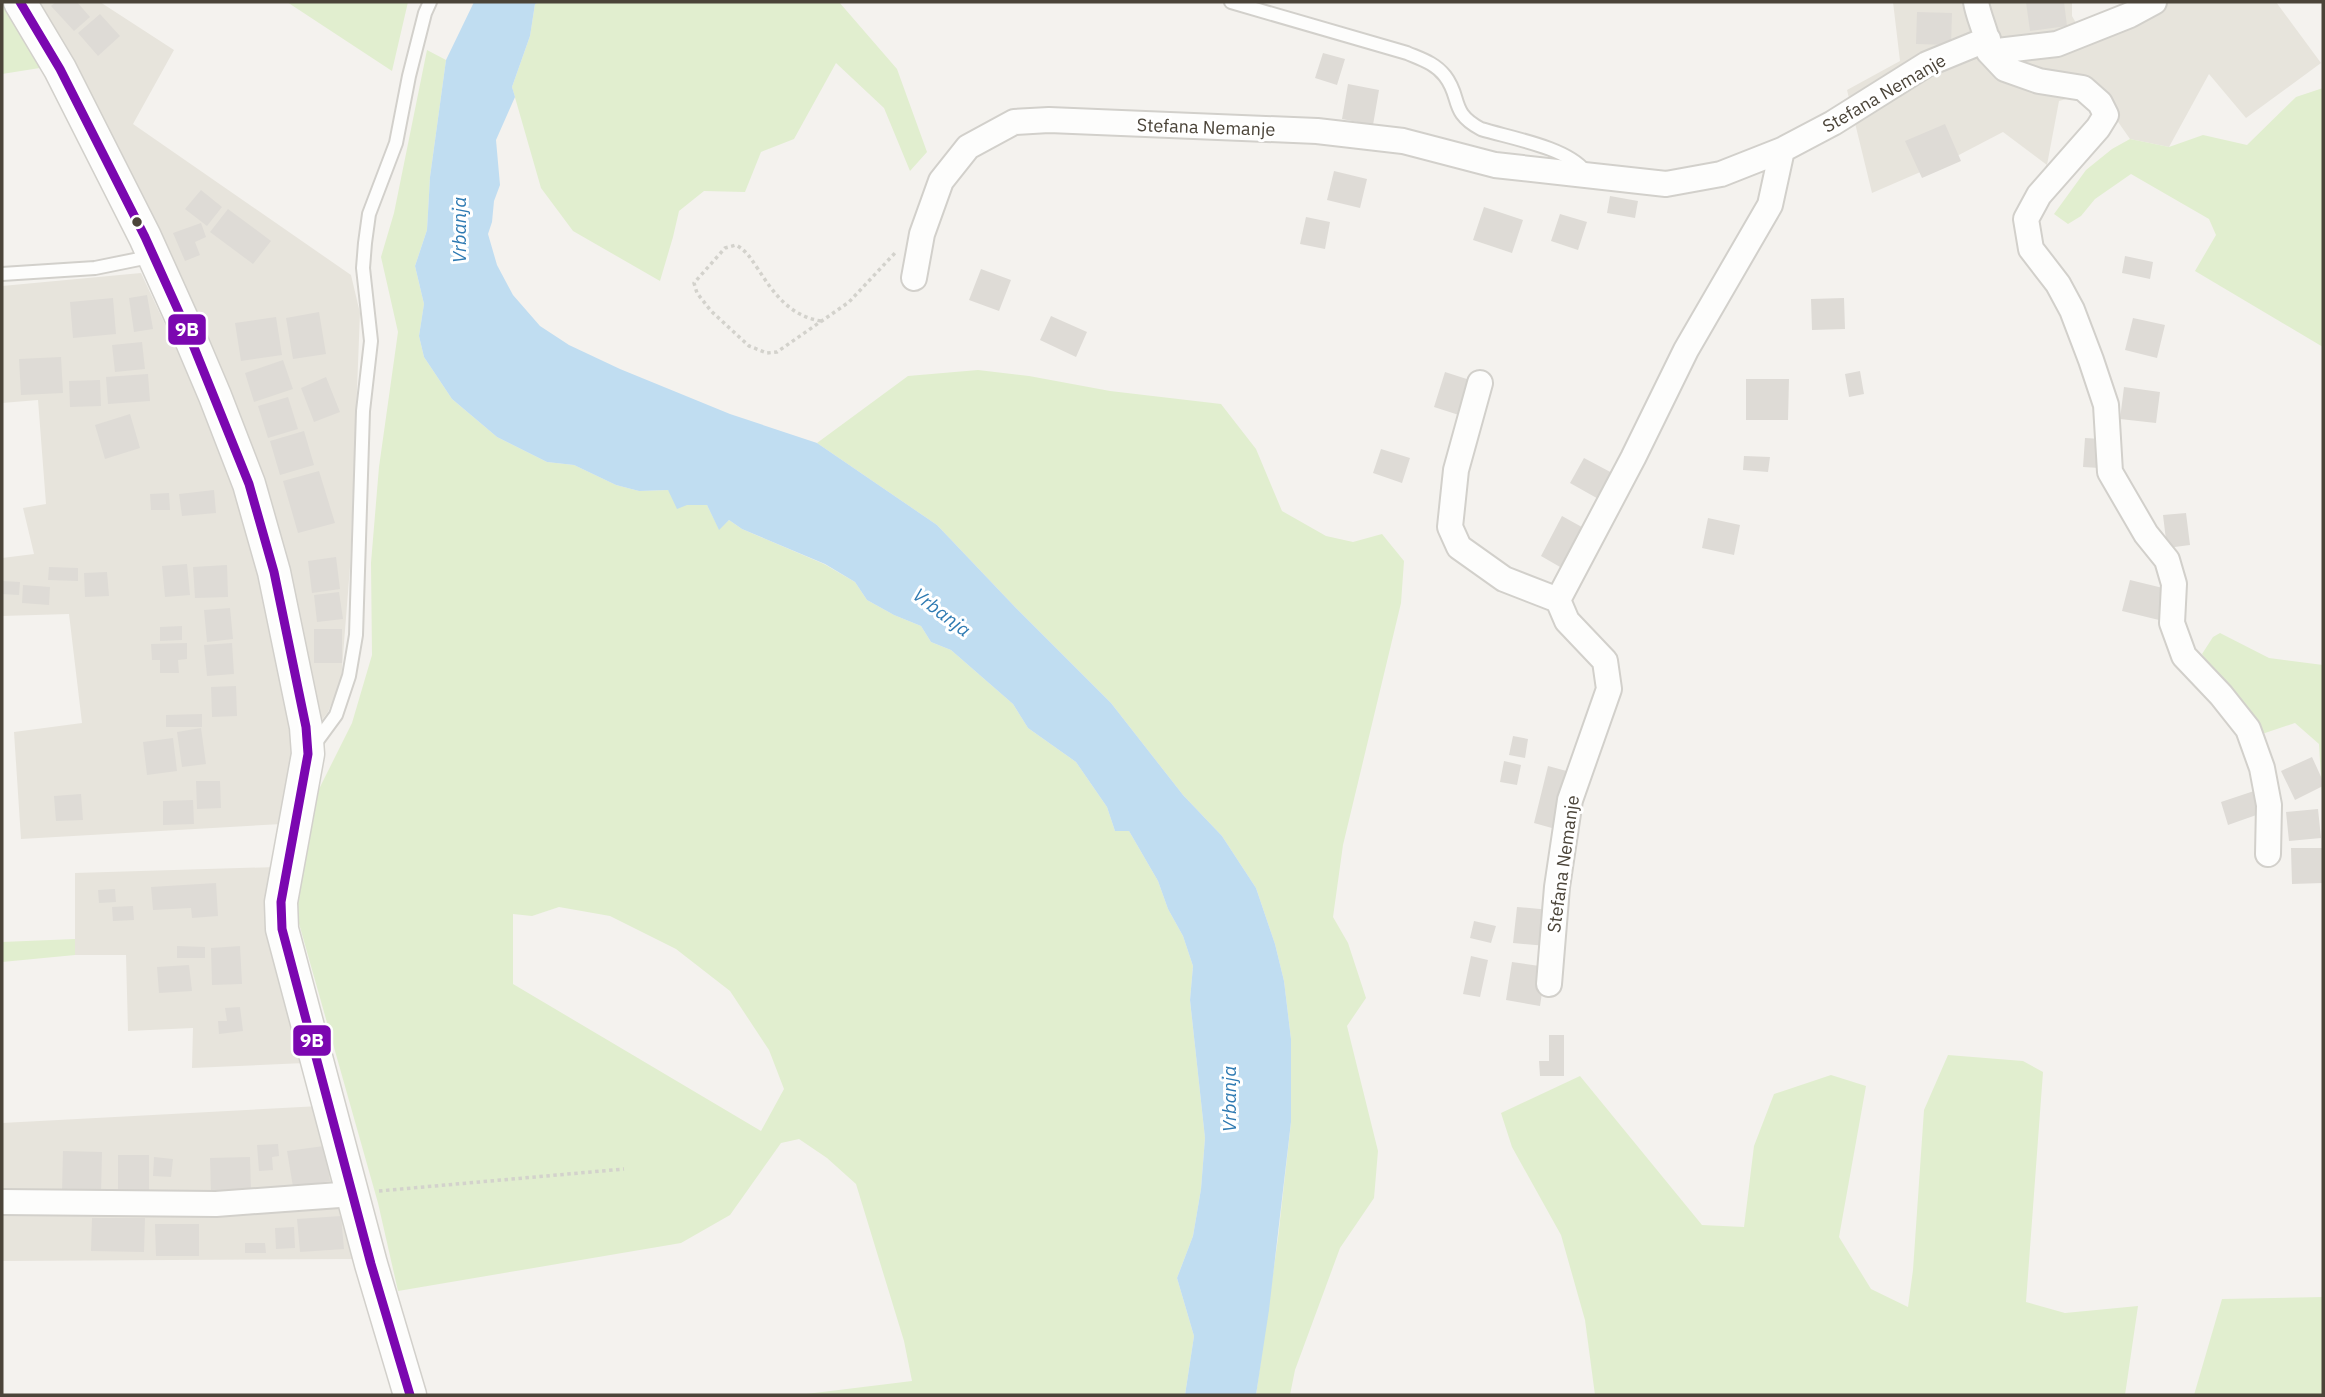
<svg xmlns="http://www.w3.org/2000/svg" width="2325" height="1397" font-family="'IBM Plex Sans',sans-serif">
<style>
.residential{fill:#e7e4dc}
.green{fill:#e1eecf;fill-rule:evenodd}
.water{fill:#c0ddf1}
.building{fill:#dedbd6}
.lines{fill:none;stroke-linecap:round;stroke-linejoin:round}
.service-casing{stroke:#d2d0cb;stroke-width:16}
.minor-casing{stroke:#d2d0cb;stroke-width:28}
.tertiary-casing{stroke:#d2d0cb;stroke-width:35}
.path{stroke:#d3d2cc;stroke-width:3.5;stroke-dasharray:3.5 3.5;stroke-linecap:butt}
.service{stroke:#fdfdfc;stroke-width:12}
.minor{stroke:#fdfdfc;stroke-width:24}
.tertiary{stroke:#fdfdfc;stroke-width:32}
.bus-1-casing{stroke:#fff;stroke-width:14}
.bus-1{stroke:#7b07b0;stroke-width:9}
.bus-dot{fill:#4b4439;stroke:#fff;stroke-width:2.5}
.labels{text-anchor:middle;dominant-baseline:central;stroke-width:6;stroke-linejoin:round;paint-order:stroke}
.street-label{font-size:18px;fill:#4b4439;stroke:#fff}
.water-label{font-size:19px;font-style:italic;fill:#2e7ab2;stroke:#fff}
.line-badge{stroke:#fff;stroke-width:2.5}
.badge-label{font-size:19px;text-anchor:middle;font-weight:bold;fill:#fff}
</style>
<rect width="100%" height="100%" fill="#f4f2ee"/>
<path class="residential" d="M35,2H100L174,50L133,124L351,275L360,313L350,567L341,681L328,712L321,721L314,713L294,611Z
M1893,2H2072V16L2083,35L2163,2H2276L2321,63L2246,118L2209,74L2169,147L2130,139L2114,116L2077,96L2059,101L2047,165L2003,132L1955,157L1872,193L1847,90L1900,61Z
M141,273L216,433L283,645L298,740L282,824L21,839L14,732L82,723L69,614L2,616V558L34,554L23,508L46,504L38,400L2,403V286Z
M277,867L305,1063L192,1068L193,1028L128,1031L126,955H75V873Z
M320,1106L356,1259L2,1261V1123Z"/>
<path class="green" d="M2,2H11L46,67L2,74Z
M287,2H408L392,71Z
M540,2H839L897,69L927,152L910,171L884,108L836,63L794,139L761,152L745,192L704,191L679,211L673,237L660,281L573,231L541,188L512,87L530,36L535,4Z
M427,50L446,60L430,177L427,230L415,266L424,304L419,336L424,357L452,399L497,437L547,462L574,465L616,485L639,491L668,490L687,505H707L719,529L729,520L742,529L824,564L855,582L867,600L894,615L921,626L931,642L951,650L1013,704L1028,728L1076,762L1107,807L1115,831H1129L1158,881L1168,909L1183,936L1193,966L1190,1000L1205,1138L1201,1189L1193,1236L1177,1278L1194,1336L1185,1395H798L912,1381L904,1341L856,1184L827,1158L799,1139L781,1143L730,1215L681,1243L398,1291L378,1203L296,913L311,805L352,723L372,655L371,563L379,467L398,332L381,257L394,213ZM559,907L610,916L676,949L730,991L769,1050L784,1089L761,1131L513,984V914L532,916Z
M2323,88V347L2195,271L2216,235L2209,219L2131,174L2095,199L2081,216L2068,224L2054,214L2086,170L2112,149L2130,139L2169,147L2203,135L2247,145L2296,97Z
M978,370L1029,376L1110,391L1221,404L1256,449L1282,511L1326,536L1353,542L1382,534L1404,561L1401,603L1343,845L1333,917L1348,943L1366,998L1347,1026L1378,1151L1374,1198L1340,1248L1295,1370L1290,1395H1256L1278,1238L1291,1122V1039L1284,981L1275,944L1256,888L1222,836L1183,795L1111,703L1015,607L937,525L817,443L908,376Z
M2220,633L2269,658L2323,665V813L2319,744L2295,723L2262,734L2202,654L2213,637Z
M75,939V955L2,962V942Z
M1948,1055L2023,1061L2043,1072L2026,1302L2065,1313L2138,1306L2125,1395H1595L1585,1320L1561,1235L1512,1147L1501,1113L1580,1076L1702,1225L1744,1227L1754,1146L1774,1094L1831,1075L1866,1086L1839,1237L1871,1289L1908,1307L1913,1270L1924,1110Z
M2323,1297V1395H2194L2222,1299Z"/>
<path class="water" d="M474,2H540L535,4L530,36L512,87L515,97L496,140L500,185L494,201L492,222L488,234L497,265L513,295L540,326L569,345L620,369L730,414L817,443L937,525L1015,607L1111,703L1183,795L1222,836L1256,888L1275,944L1284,981L1291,1039V1122L1269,1310L1256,1395H1185L1194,1336L1177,1278L1193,1236L1201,1189L1205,1138L1190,1000L1193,966L1183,936L1168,909L1158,881L1129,831H1115L1107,807L1076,762L1028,728L1013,704L951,650L931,642L921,626L894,615L867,600L855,582L825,564L742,529L729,520L719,530L707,505H687L677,509L668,490L639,491L616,485L574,465L547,462L497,437L452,399L424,357L419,336L424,304L415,266L427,230L430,177L446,60Z"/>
<path class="building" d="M56,2H77L90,17L74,31L51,6Z
M2026,2H2064L2067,26L2030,31Z
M1917,12L1952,13L1951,45L1916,44Z
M100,14L120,36L98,56L78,33Z
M1323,53L1345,59L1337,85L1315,78Z
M1348,84L1379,90L1373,125L1342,119Z
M1945,124L1961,161L1922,178L1905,141Z
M1334,171L1367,179L1360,208L1327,200Z
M201,190L222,207L207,226L185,209Z
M1610,196L1638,201L1635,218L1607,213Z
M1484,207L1523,220L1512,253L1473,240Z
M228,209L271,241L253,264L210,232Z
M1560,214L1587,222L1578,250L1551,241Z
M1306,217L1330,222L1325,249L1300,244Z
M201,223L206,237L195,242L200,255L185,261L173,233Z
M2125,256L2153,262L2150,279L2122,273Z
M981,269L1011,280L999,311L969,300Z
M147,295L153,329L134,332L129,298Z
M113,298L116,334L73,338L70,302Z
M1844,298L1845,329L1812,330L1811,299Z
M319,312L326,354L293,359L286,318Z
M1051,316L1087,332L1076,357L1040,340Z
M276,317L282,355L241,361L235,323Z
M2133,318L2165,325L2157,358L2125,350Z
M142,342L145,369L115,372L112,345Z
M61,357L63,393L21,395L19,359Z
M283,360L293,389L254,402L245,373Z
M1860,371L1864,394L1849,397L1845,374Z
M1445,372L1473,381L1462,416L1434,407Z
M148,374L150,401L108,404L106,377Z
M326,377L340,412L314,422L301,388Z
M1746,379H1789L1788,420H1746Z
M100,380L101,406L70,407L69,381Z
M2124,387L2160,392L2156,423L2120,419Z
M288,397L298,429L268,438L258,406Z
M130,414L140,448L105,459L95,425Z
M304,431L314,465L280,475L270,441Z
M2085,438L2102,439L2100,468L2083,467Z
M1381,449L1410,458L1402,483L1373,473Z
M1744,456L1770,457L1768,472L1743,470Z
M1584,458L1616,475L1602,501L1570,483Z
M319,471L335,523L298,533L283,481Z
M214,490L216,513L182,516L179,494Z
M169,493L170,510H151L150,494Z
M2186,513L2190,545L2167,548L2163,515Z
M1562,516L1589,531L1567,571L1541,556Z
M1708,518L1740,525L1734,555L1702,548Z
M336,557L340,589L312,593L308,561Z
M187,564L190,595L165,597L162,566Z
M227,565L228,597L195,598L193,567Z
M49,567L78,568V581L48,580Z
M107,572L109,596L85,597L84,573Z
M2130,580L2167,589L2159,620L2122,611Z
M2,581L20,582L19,595L2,594Z
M23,585L50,587L49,605L22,603Z
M339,592L343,619L317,622L314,595Z
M230,608L233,639L207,642L204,610Z
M182,626V640L160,641V627Z
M314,629H342V663H314Z
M187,643V659L178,660L179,673H160V660H152L151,644Z
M232,643L234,674L207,676L204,645Z
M236,686L237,716L212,717L211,687Z
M202,714V727H166V715Z
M201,728L206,764L182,767L177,732Z
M1513,736L1528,739L1525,758L1509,755Z
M173,738L177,771L147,775L143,742Z
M2312,757L2323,781V786L2295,800L2281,771Z
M1504,761L1521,765L1517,785L1500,782Z
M1548,766L1574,773L1559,830L1534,823Z
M196,781H220L221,808L197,809Z
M2254,791L2262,813L2228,825L2221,802Z
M81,794L83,820L56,821L54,796Z
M193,800L194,824L163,825V801Z
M2318,809L2321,838L2289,841L2286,812Z
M2291,848H2322L2323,883L2292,884Z
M216,883L218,916L192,918L191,908L153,910L151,887Z
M115,889L116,902L99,903L98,890Z
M133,906L134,920L113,921L112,907Z
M1517,907L1551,910L1547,946L1513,943Z
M1474,921L1496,926L1491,943L1470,938Z
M177,946L205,947V958H177Z
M240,946L242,984L212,985L211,948Z
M1471,956L1488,960L1480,997L1463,994Z
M1512,962L1546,967L1540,1006L1506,1000Z
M189,965L192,991L159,993L157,967Z
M240,1007L243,1031L219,1034L218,1021H227L225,1008Z
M1549,1035H1564V1076H1540L1539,1061H1549Z
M278,1144L279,1156L272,1157L273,1170L259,1171L257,1145Z
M324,1146L330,1181L293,1187L287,1151Z
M63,1151L102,1152L101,1194L62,1193Z
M118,1155H149V1191L118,1190Z
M154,1157L173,1159L171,1177L153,1176Z
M250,1157L251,1192L211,1193L210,1158Z
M341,1216L344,1249L300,1252L297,1219Z
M92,1218H145L144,1252L91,1251Z
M155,1224H199V1256H156Z
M294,1227L295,1248L276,1249L275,1228Z
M245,1243H265L266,1253H245Z"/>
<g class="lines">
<g class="service-casing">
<path id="service" d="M1231,2L1407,53C1421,59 1435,63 1445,76C1462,98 1449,112 1481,129C1510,138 1566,147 1585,171
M2,274L95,268L154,256
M314,745L336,715L349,676L356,635L363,411L371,341L363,268L365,243L369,214L396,143L409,76L425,13L430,2"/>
</g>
<g class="minor-casing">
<path id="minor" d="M1976,2C1979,20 1988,34 1989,52L2005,69L2039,81L2083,88L2100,103L2106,115L2098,128L2039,195L2026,219L2031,249L2058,284L2072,310L2091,360L2106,405L2110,472L2146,534L2167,560L2174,584L2172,623L2184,656L2221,695L2248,729L2262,768L2269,805L2268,854
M1989,52L2057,44L2130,15L2154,2
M914,278L922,234L941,181L968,147L1014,122L1049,120L1317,131L1403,141L1495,165L1666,184L1721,174L1782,150L1833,123L1927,64L1988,39
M1480,383L1456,470L1450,527L1459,547L1504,579L1558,600
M1549,984L1557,887L1570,800L1609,689L1605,661L1567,621L1558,600L1633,458L1686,350L1770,205L1782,150
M2,1202L216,1204L353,1194"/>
</g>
<g class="tertiary-casing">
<path id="tertiary" d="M20,2L60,69L145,237L187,330L215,396L249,484L274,572L306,727L308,754L281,902L282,929L371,1264L410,1395"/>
</g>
<path class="path" d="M821,321C790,316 774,294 758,269C751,259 747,251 736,245L725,248L694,283L697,293L711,311L749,346L767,353L777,352L849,302L895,253
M379,1191L624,1169"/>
<use href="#service" class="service"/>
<use href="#minor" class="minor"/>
<use href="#tertiary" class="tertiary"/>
<g class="bus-1-casing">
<path id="bus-1" d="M20,2L60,69L145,237L187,330L249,484L274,572L306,727L308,754L281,902L282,929L371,1264L410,1395"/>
</g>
<use href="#bus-1" class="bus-1"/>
</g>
<circle class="bus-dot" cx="137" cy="222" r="6"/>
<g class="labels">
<g class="street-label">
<text transform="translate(1884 93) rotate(-30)">Stefana Nemanje</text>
<text transform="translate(1206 127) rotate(2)">Stefana Nemanje</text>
<text transform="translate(1563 864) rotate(-82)">Stefana Nemanje</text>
</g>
<g class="water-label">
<text transform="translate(459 230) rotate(-90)">Vrbanja</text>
<text transform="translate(942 612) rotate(37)">Vrbanja</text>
<text transform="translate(1229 1099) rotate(-90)">Vrbanja</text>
</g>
</g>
<g class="line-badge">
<rect x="167" y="313" width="40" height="33" rx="7" fill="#7b07b0"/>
<rect x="292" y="1024" width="40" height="33" rx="7" fill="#7b07b0"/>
</g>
<g class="badge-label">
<text x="187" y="336">9B</text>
<text x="312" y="1047">9B</text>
</g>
<rect width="2325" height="1397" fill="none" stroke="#4b4439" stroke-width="7"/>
</svg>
